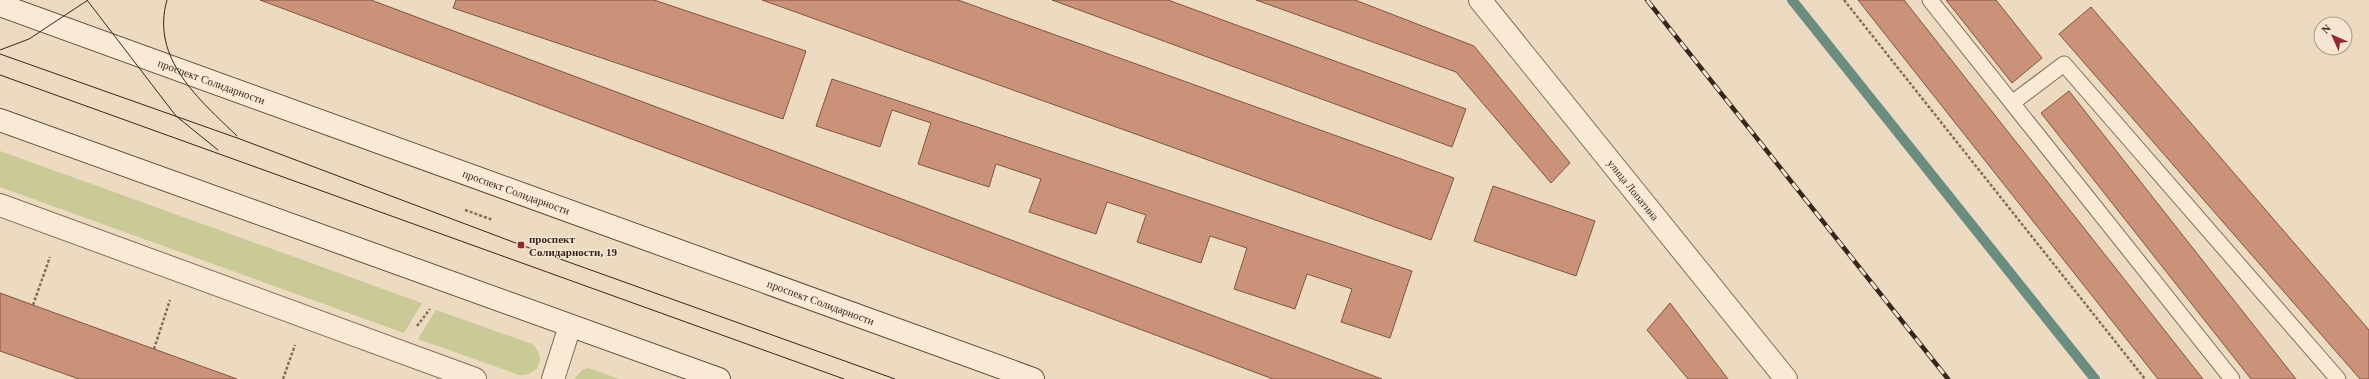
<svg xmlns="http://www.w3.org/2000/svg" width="2369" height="379" font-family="Georgia,serif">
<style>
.green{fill:#c9ca95}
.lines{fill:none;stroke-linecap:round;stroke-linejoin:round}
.stream{stroke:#6b8c81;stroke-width:10}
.building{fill:#ca9278;stroke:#845440}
.lane-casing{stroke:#856d59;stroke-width:17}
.street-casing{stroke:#856d59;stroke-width:24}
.secondary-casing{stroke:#674e3c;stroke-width:24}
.path{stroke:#856d59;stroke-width:2.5;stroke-dasharray:3 2;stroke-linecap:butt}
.lane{stroke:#f8ead4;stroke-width:15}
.street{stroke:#f8ead4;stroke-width:22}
.secondary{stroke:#f8ead4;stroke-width:22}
.tram{stroke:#35271d;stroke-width:1}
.rail-casing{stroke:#35271d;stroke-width:4.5}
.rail{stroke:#f4e6d0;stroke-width:3;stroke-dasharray:9;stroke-linecap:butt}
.poi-dot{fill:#932b35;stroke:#f4e6d0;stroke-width:1.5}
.labels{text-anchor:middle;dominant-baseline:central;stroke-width:3;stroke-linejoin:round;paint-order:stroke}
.street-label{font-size:11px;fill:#35271d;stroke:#f4e6d0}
.poi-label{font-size:11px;font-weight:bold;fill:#35271d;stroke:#f4e6d0;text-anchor:start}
</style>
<rect width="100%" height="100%" fill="#ecdbc1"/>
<path class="green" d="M0,151L422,303L404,333L0,187Z
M436,310L532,344C547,357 539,377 519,375L418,339Z
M589,368L619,379H574L582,370Z"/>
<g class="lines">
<path class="stream" d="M1792,0L2095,379"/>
</g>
<path class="building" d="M260,0H371L1382,379H1273Z
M456,0H654L806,51L783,119L453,8Z
M762,0H958L1454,178L1431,240Z
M1052,0H1168L1466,109L1452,147Z
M1256,0H1355L1474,46L1570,163L1551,183L1456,72Z
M1858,0H1904L2203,379H2158Z
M1946,0H1996L2042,58L2012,83Z
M2091,7L2369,330V379H2360L2059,34Z
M832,79L1412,271L1390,338L1341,322L1352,289L1307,274L1295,309L1234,289L1247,248L1210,236L1201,263L1137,242L1146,215L1107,202L1096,234L1029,212L1041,179L996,164L989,187L918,164L931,123L892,110L880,147L816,126Z
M2069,91L2296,379H2251L2041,113Z
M1493,186L1595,221L1576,276L1474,241Z
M0,293L154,349L237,379H79L0,351Z
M1670,303L1728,379H1688L1647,330Z"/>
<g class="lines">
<g class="lane-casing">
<path id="lane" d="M1930,0L2232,379
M2012,103L2064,64L2338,379"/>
</g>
<g class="street-casing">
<g id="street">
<path id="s1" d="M1480,0L1786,379"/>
<path d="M0,205L475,379"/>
<path d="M553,379L570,326"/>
</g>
</g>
<g class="secondary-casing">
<g id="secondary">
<path id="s2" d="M0,5L1033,379"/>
<path d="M0,120L719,379"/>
</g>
</g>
<path class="path" d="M1844,0L2145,379
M465,210L493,220
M33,305L50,257
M417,326L430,309
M154,349L170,300
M283,379L295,345"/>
<use href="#lane" class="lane"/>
<use href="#street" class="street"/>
<use href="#secondary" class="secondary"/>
<path class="tram" d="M87,0L176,116L218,150
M167,0C150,59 200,100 237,136
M0,50L29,39L88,0
M0,54L240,139L521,245L895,379
M0,75L844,379"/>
<g class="rail-casing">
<path id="rail" d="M1647,0L1948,379"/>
</g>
<use href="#rail" class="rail"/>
</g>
<rect class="poi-dot" x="517" y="241" width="8" height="8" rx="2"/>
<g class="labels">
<g class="street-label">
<text stroke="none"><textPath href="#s2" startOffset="225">проспект Солидарности</textPath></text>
<text stroke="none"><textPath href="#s1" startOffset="244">улица Лопатина</textPath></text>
<text stroke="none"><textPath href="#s2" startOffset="549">проспект Солидарности</textPath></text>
<text stroke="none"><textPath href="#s2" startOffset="873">проспект Солидарности</textPath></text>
</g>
<g class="poi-label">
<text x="529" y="239">проспект<tspan x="529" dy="13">Солидарности, 19</tspan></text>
</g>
</g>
<g transform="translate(2333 36) rotate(315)"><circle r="19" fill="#f4e6d0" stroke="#a89a88"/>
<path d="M0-3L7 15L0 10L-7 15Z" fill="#932b35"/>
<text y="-6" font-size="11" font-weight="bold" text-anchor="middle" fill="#35271d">N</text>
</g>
</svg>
